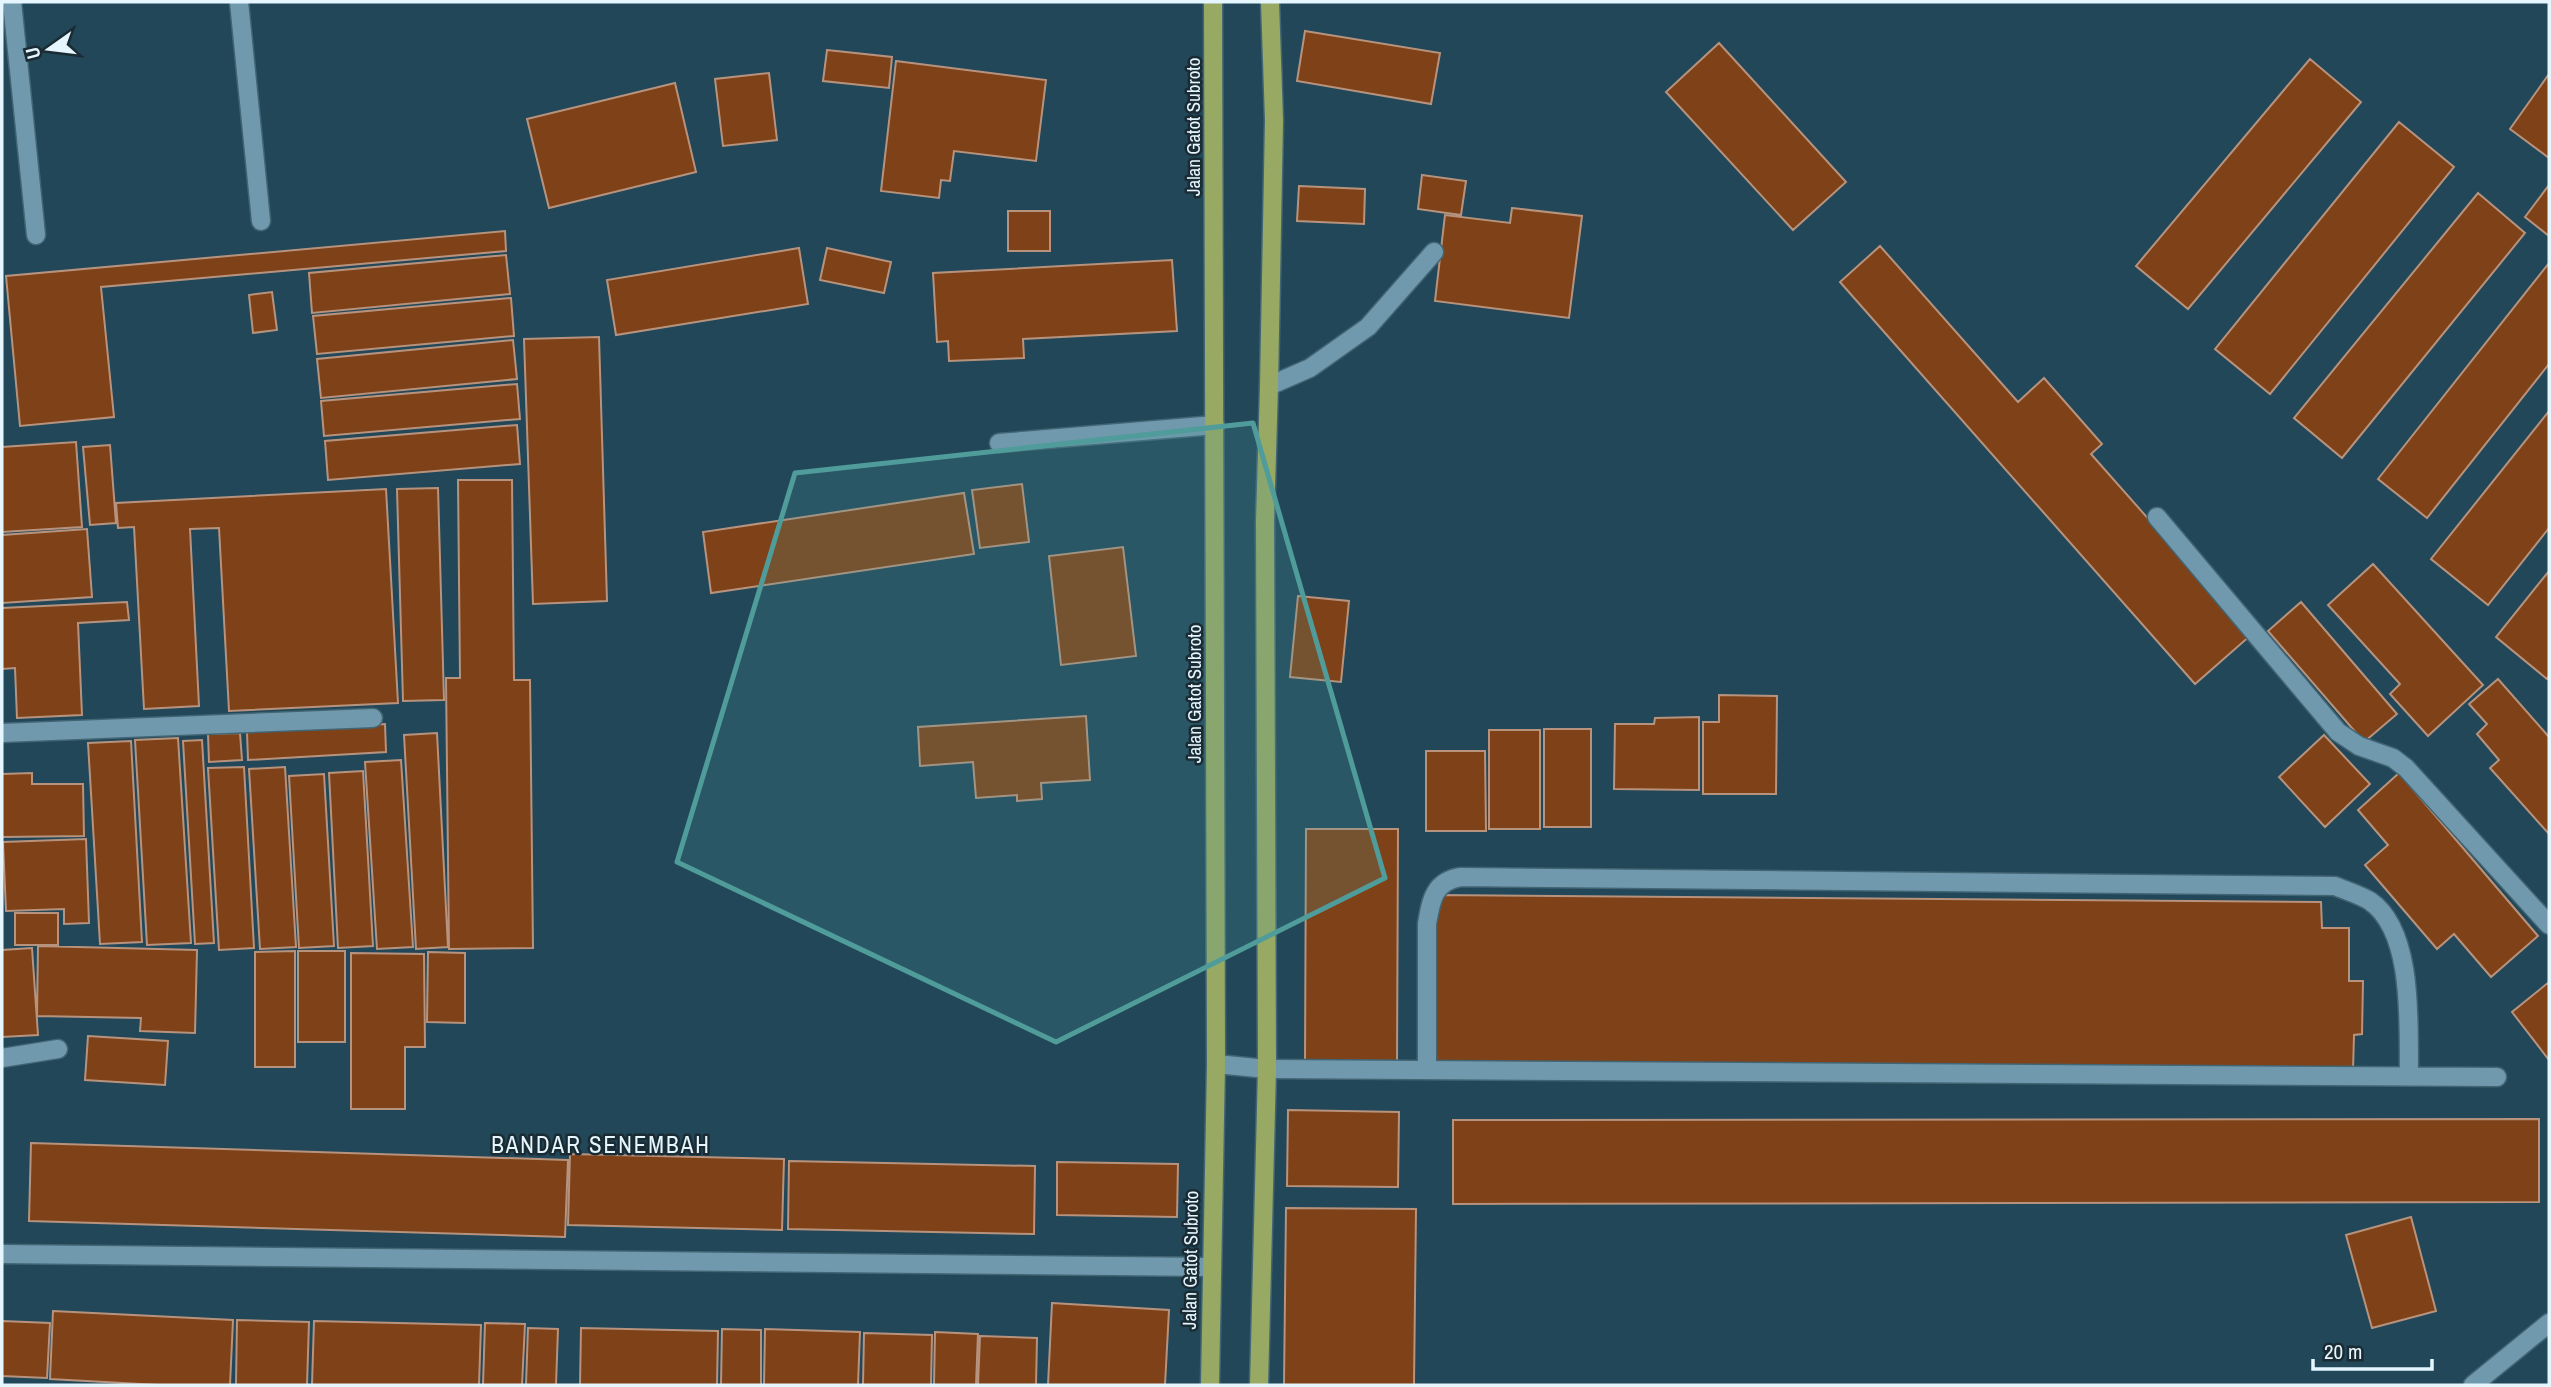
<svg xmlns="http://www.w3.org/2000/svg" width="2551" height="1387" font-family="'Archivo Narrow',sans-serif">
<style>
.building{fill:#7f4117;stroke:#b7937e;stroke-width:2}
.lines{fill:none;stroke-linecap:round;stroke-linejoin:round}
.minor-casing{stroke:#426574;stroke-width:21}
.major-casing{stroke:#426574;stroke-width:21}
.minor{stroke:#7199ad;stroke-width:18}
.major{stroke:#97a963;stroke-width:18}
.marked{fill:#4f9c9a;fill-opacity:0.2;stroke:#4f9c9a;stroke-width:5;stroke-linejoin:round}
.labels{text-anchor:middle;dominant-baseline:central;stroke-width:5;stroke-linejoin:round;paint-order:stroke}
.street-label{font-size:19px;fill:#e5f6ff;stroke:#1b2b33}
.quarter-label{font-size:23px;letter-spacing:2px;fill:#e5f6ff;stroke:#1b2b33}
</style>
<rect width="100%" height="100%" fill="#214759"/>
<path class="building" d="M1305,31L1440,53L1431,104L1297,81Z
M1719,43L1846,182L1793,230L1666,92Z
M827,50L892,57L889,88L823,81Z
M2310,59L2361,102L2188,309L2136,266Z
M896,61L1046,80L1036,161L954,151L950,181L941,180L939,198L881,191Z
M769,73L777,140L723,146L715,79Z
M2549,74V158L2510,129Z
M675,83L696,172L549,208L527,119Z
M2399,122L2454,167L2270,394L2215,349Z
M1422,175L1466,181L1461,215L1418,209Z
M2549,185V236L2525,217Z
M1299,186L1365,189L1364,224L1297,221Z
M2478,193L2525,233L2342,458L2294,418Z
M1512,208L1582,216L1569,318L1435,301L1445,215L1510,223Z
M1008,211H1050V251H1008Z
M505,231L506,251L101,287L114,417L20,426L6,276Z
M1880,246L2018,402L2044,378L2102,444L2091,454L2251,635L2195,684L1840,282Z
M799,248L808,304L616,335L607,280Z
M827,248L891,262L884,293L820,280Z
M506,255L510,294L312,313L309,273Z
M1172,260L1177,331L1023,339L1024,358L949,361L948,341L937,342L933,273Z
M2549,263V364L2427,518L2378,479Z
M272,292L277,330L253,333L249,295Z
M511,298L514,336L317,354L313,316Z
M599,337L607,601L533,604L524,339Z
M513,340L517,379L321,398L317,359Z
M517,384L520,419L324,436L321,401Z
M2549,411V528L2488,605L2431,559Z
M517,425L520,464L328,480L325,441Z
M76,442L82,527L2,532V447Z
M110,445L116,523L90,525L83,447Z
M458,480H512L514,680H530L533,948L449,949L446,678H460Z
M1022,484L1029,542L980,548L972,490Z
M438,488L444,700L403,701L397,489Z
M386,489L398,703L229,711L219,528L190,529L199,706L144,709L134,527L118,528L116,503Z
M964,493L974,554L711,593L703,532Z
M87,529L92,597L2,603V535Z
M1123,547L1136,656L1061,665L1049,556Z
M2373,564L2483,685L2428,736L2390,694L2400,684L2328,605Z
M2549,571V676L2547,679L2496,637Z
M1298,596L1349,601L1341,682L1290,677Z
M127,602L129,620L78,623L82,715L17,718L15,668L2,669V608Z
M2301,602L2397,714L2364,742L2268,631Z
M2498,679L2549,737V834L2490,768L2499,760L2477,734L2487,724L2469,704Z
M1719,695L1777,696L1776,794H1703V722H1719Z
M1086,716L1090,780L1041,783L1042,799L1017,801V795L976,798L973,762L920,766L918,727Z
M1699,717V790L1614,789L1615,724H1654L1655,718Z
M385,724L386,752L248,760L247,732Z
M1544,729H1591V827H1544Z
M1489,730H1540V829H1489Z
M240,733L242,760L209,762L208,734Z
M437,733L448,947L416,949L404,735Z
M2324,735L2370,784L2325,827L2279,777Z
M178,738L191,943L147,945L135,740Z
M202,740L214,943L195,944L183,741Z
M131,741L142,942L100,944L88,743Z
M1426,751H1485L1486,831H1426Z
M401,760L413,947L377,949L365,762Z
M244,767L254,948L219,950L208,768Z
M285,767L296,947L260,949L249,769Z
M363,771L373,946L338,948L329,773Z
M32,773V784H83L84,836L2,837V774Z
M2399,773L2538,936L2491,977L2454,934L2437,949L2365,865L2388,845L2358,810Z
M324,774L334,946L299,948L289,776Z
M1306,829H1398L1397,1064H1305Z
M86,839L89,923L64,924V909L6,911L3,842Z
M1436,895L2321,902L2322,928H2349V981H2363L2362,1034L2354,1035L2353,1071L1435,1065Z
M15,913H58V945H15Z
M38,946L197,950L195,1033L140,1031L141,1018L37,1016Z
M32,948L38,1035L2,1037V950Z
M295,951V1067H255V952Z
M298,951H345V1042H298Z
M428,952L465,953V1023L427,1022Z
M351,953L424,954L425,1047H405V1109H351Z
M2549,982V1060L2512,1012Z
M88,1036L168,1041L165,1085L85,1080Z
M1288,1110L1399,1112L1398,1187L1287,1186Z
M2539,1119V1202L1453,1204V1120Z
M31,1143L568,1160L565,1237L29,1221Z
M570,1154L784,1159L782,1230L568,1225Z
M789,1161L1035,1166L1034,1234L788,1229Z
M1057,1162L1178,1164L1177,1217L1057,1215Z
M1286,1208L1416,1209L1414,1385H1284Z
M2411,1217L2436,1311L2372,1328L2346,1235Z
M1052,1303L1169,1310L1165,1385H1048Z
M53,1311L233,1320L230,1385H159L50,1379Z
M237,1320L309,1322L307,1385H236Z
M2,1321L50,1323L47,1378L2,1376Z
M314,1321L481,1325L479,1385H312Z
M485,1323L525,1324L522,1385H483Z
M528,1328L558,1329L556,1385H526Z
M581,1328L718,1331L717,1385H580Z
M722,1329L761,1330V1385H721Z
M765,1329L860,1332L858,1385H764Z
M935,1332L978,1334L976,1385H934Z
M864,1333L932,1335L931,1385H863Z
M980,1336L1037,1338L1036,1385H978Z"/>
<g class="lines">
<g class="minor-casing">
<path id="minor" d="M12,2L36,235
M239,2L261,221
M1269,386L1310,368L1368,327L1434,252
M999,443L1215,425
M2157,517L2338,732L2359,746L2393,758L2406,768L2549,925
M2,733L373,718
M2,1058L58,1049
M1216,1064L1267,1069L2497,1077
M1427,1069V924C1431,900 1434,881 1461,877L2335,886C2347,891 2360,895 2370,901C2415,932 2408,1028 2409,1076
M2,1254L1210,1267
M2473,1385L2549,1323"/>
</g>
<g class="major-casing">
<path id="major" d="M1210,1385L1216,1064L1213,2
M1259,1385L1267,1069L1265,521L1269,386L1274,120L1270,2"/>
</g>
<use href="#minor" class="minor"/>
<use href="#major" class="major"/>
</g>
<path class="marked" d="M1253,423L1385,878L1056,1042L677,862L795,473Z"/>
<g class="labels">
<g class="street-label">
<text transform="translate(1193 127) rotate(-90)">Jalan Gatot Subroto</text>
<text transform="translate(1194 694) rotate(-90)">Jalan Gatot Subroto</text>
<text transform="translate(1190 1260) rotate(-89)">Jalan Gatot Subroto</text>
</g>
<g class="quarter-label">
<text x="601" y="1144">BANDAR SENEMBAH</text>
</g>
</g>
<rect width="2551" height="1387" fill="none" stroke="#e5f6ff" stroke-width="7"/>
<g transform="translate(49 49) rotate(256)" stroke="#1b2b33" stroke-width="5" paint-order="stroke">
<path d="M0-5L12 26L0 18L-12 26Z" fill="#e5f6ff"/>
<text y="-10" font-size="19" font-weight="bold" text-anchor="middle" fill="#e5f6ff">U</text>
</g>
<path d="M2313 1359v10h119v-10" fill="none" stroke="#e5f6ff" stroke-width="3.5"/>
<text x="2324" y="1359" font-size="21" fill="#e5f6ff" stroke="#1b2b33" stroke-width="5" paint-order="stroke">20 m</text>
</svg>
